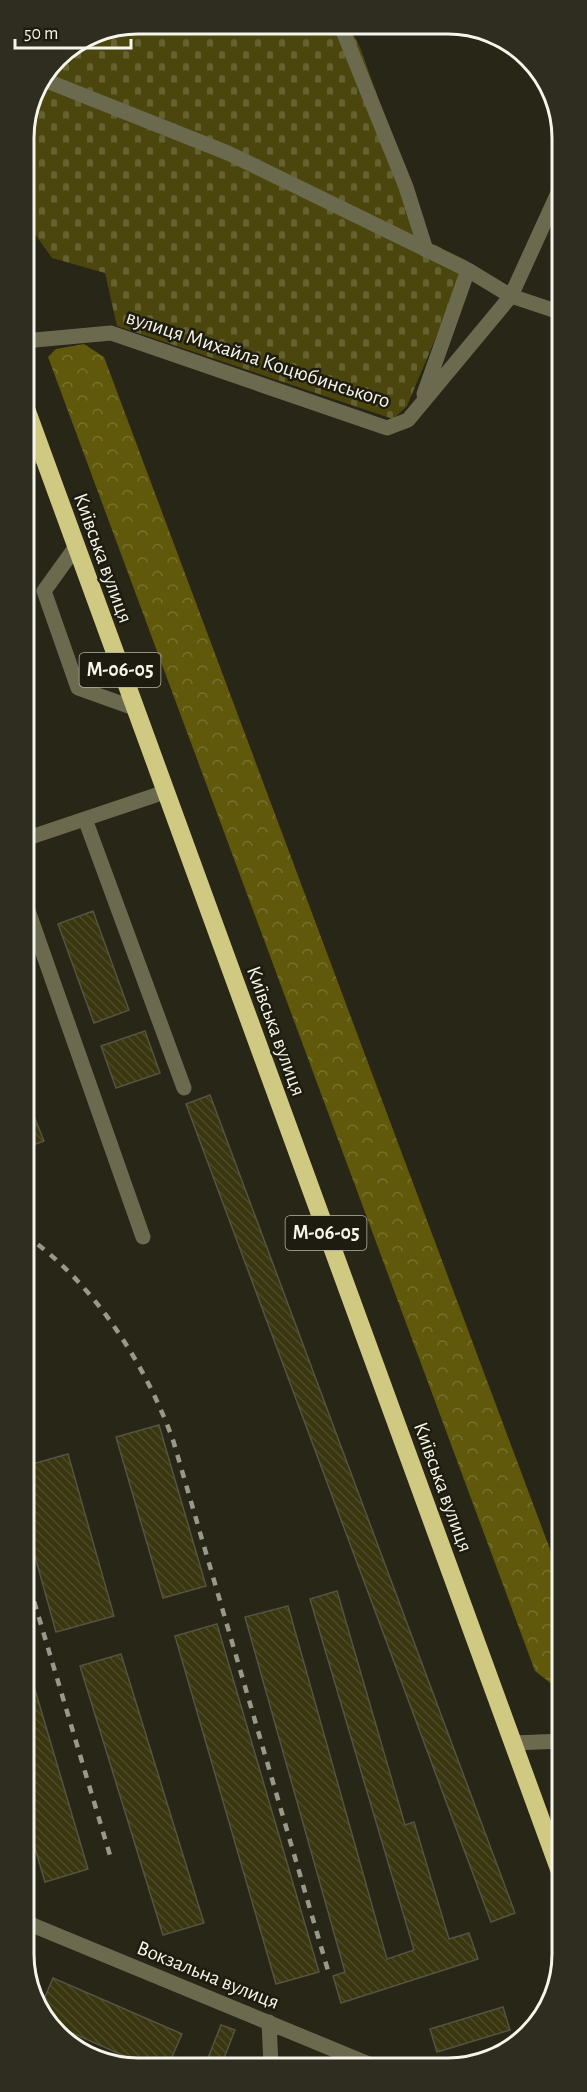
<svg xmlns="http://www.w3.org/2000/svg" width="587" height="2092" font-family="'Alegreya Sans',sans-serif">
<style>
.forest{fill:url(#forest-crowns)}
.cemetery{fill:url(#cemetery-stones)}
.building{fill:url(#building-back-hatch);stroke:#555443;stroke-width:1.5}
.lines{fill:none;stroke-linecap:round;stroke-linejoin:round}
.minor{stroke:#6c6a4e;stroke-width:15}
.highway{stroke:#cfc982;stroke-width:18}
.rail{stroke:#99988c;stroke-width:4.5;stroke-dasharray:8 8;stroke-linecap:butt}
.labels{text-anchor:middle;dominant-baseline:central;stroke-width:5;stroke-linejoin:round;paint-order:stroke}
.shield{fill:#1d1c0e;stroke:#b4b4a9;stroke-width:1.5}
.shield-label{font-size:20px;font-weight:bold;fill:#f5f5eb}
.street-label{font-size:21px;fill:#f5f5eb;stroke:#1d1c0e}
.rim{fill:none;stroke:#f5f5eb;stroke-width:3}
</style>
<defs>
<pattern id="forest-crowns" width="20" height="18" patternUnits="userSpaceOnUse" patternTransform="scale(1.5)"><rect width="20" height="18" fill="#60590b"/><path d="M2 6a3 3 0 1 1 6 0M12 15a3 3 0 1 1 6 0" fill="none" stroke="#77712f"/></pattern>
<pattern id="cemetery-stones" width="16" height="16" patternUnits="userSpaceOnUse" patternTransform="scale(1.5)"><rect width="16" height="16" fill="#4b460d"/><path d="M2 7V4a2 2 0 0 1 4 0v3zM10 15v-3a2 2 0 0 1 4 0v3z" fill="#666130"/></pattern>
<pattern id="building-back-hatch" width="6" height="6" patternUnits="userSpaceOnUse" patternTransform="scale(1.5)"><rect width="6" height="6" fill="#393610"/><path d="M-1 5l2 2M0 0l6 6M5-1l2 2" fill="none" stroke="#4c4a27"/></pattern>
</defs>
<rect width="100%" height="100%" fill="#272617"/>
<path class="forest" d="M84,344L104,357L563,1584V1685H553L535,1671L48,357L56,349Z"/>
<path class="cemetery" d="M138,24L349,26L360,47L429,242L468,261L407,406L393,419L117,326L105,273L52,258L24,219V131L58,57L95,33Z"/>
<path class="building" d="M93,911L129,1010L94,1023L58,924Z
M145,1031L160,1073L116,1088L101,1046Z
M25,1094L44,1141L25,1148Z
M210,1095L515,1913L491,1922L186,1104Z
M159,1425L206,1586L163,1598L116,1437Z
M68,1454L114,1616L56,1632L25,1520V1466Z
M337,1591L405,1825L414,1822L449,1939L469,1933L478,1959L341,2003L333,1976L345,1972L245,1617L288,1606L387,1959L414,1950L310,1599Z
M217,1624L319,1972L276,1984L175,1636Z
M121,1654L204,1923L163,1935L80,1666Z
M25,1666H28L88,1869L45,1882L25,1814Z
M53,1978L182,2034L168,2066H147L52,2024L42,2004Z
M503,2007L510,2030L437,2052L430,2029Z
M221,2025L235,2030L222,2063L208,2058Z"/>
<g class="lines">
<path class="minor" d="M341,26L406,187L426,250
M47,81L228,153L468,270L511,296L562,313
M24,341L111,333L387,428L408,420L511,296L562,184
M424,394L468,270
M24,453L42,452L24,462
M75,548L44,591L78,688L134,708
M85,819L184,1088
M25,839L165,792
M25,902L143,1237
M514,1743L563,1741
M25,1922L376,2067
M269,2022L271,2066"/>
<path class="highway" d="M24,403L563,1880"/>
<path class="rail" d="M25,1235C93,1282 145,1363 173,1440L329,1974
M25,1571L112,1862"/>
</g>
<g class="labels">
<g class="shield">
<rect x="79.5" y="653" width="81" height="34" rx="4.5"/>
<rect x="285.5" y="1216" width="81" height="34" rx="4.5"/>
</g>
<g class="shield-label">
<text x="120" y="670">М-06-05</text>
<text x="326" y="1233">М-06-05</text>
</g>
<g class="street-label">
<text transform="translate(258 359) rotate(18)">вулиця Михайла Коцюбинського</text>
<text transform="translate(103 558) rotate(70)">Київська вулиця</text>
<text transform="translate(276 1031) rotate(70)">Київська вулиця</text>
<text transform="translate(443 1487) rotate(70)">Київська вулиця</text>
<text transform="translate(208 1975) rotate(22)">Вокзальна вулиця</text>
</g>
</g>
<path d="M0 0H587V2092H0ZM138 34H448A104 104 0 0 1 552 138V1954A104 104 0 0 1 448 2058H138A104 104 0 0 1 34 1954V138A104 104 0 0 1 138 34Z" fill="#2e2d20" fill-rule="evenodd"/>
<path class="rim" d="M138 34H448A104 104 0 0 1 552 138V1954A104 104 0 0 1 448 2058H138A104 104 0 0 1 34 1954V138A104 104 0 0 1 138 34Z"/>
<path d="M15 39v9h116v-9" fill="none" stroke="#f5f5eb" stroke-width="3"/>
<text x="24" y="39" font-size="18" fill="#f5f5eb" stroke="#1d1c0e" stroke-width="4.5" paint-order="stroke">50 m</text>
</svg>
